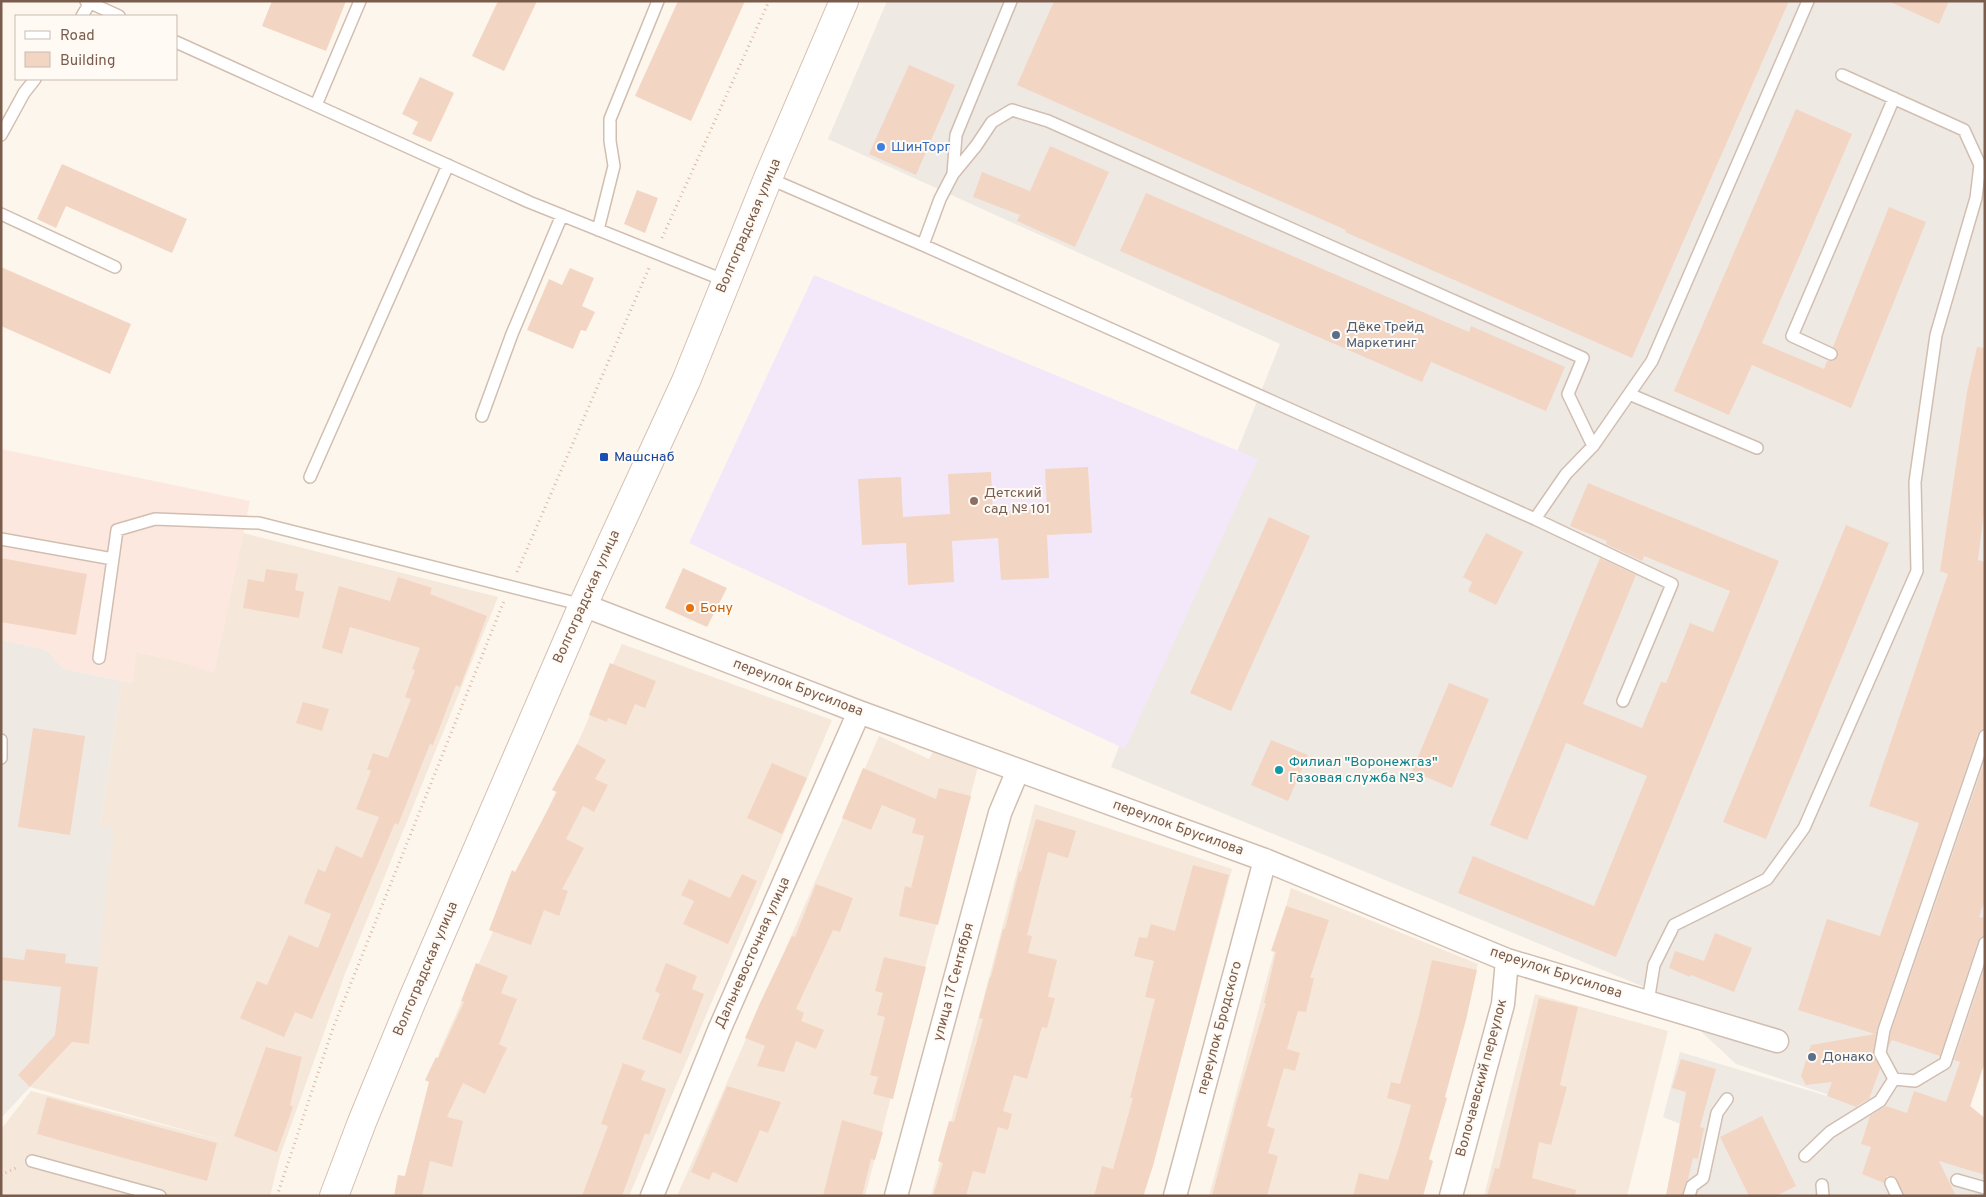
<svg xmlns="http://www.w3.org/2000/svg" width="1986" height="1197" font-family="Overpass,sans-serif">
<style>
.residential{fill:#f5e8da}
.commercial{fill:#fde8e0}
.industrial{fill:#efe9e4}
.education{fill:#f3e8fa}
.building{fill:#f3d5c3}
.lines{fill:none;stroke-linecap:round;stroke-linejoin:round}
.lane-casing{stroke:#d1beb0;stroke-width:14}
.street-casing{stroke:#d1beb0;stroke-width:25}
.secondary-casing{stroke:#d6c0b0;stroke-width:30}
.path{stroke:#d9b8a5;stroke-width:3;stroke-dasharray:1 4;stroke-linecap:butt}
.lane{stroke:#fff;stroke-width:11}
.street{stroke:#fff;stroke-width:22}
.secondary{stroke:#fff;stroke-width:28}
.shop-dot{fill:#3f7fe0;stroke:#fffaf3;stroke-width:2}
.service-dot{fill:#5c6f8a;stroke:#fffaf3;stroke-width:2}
.transit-dot{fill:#1a4fb4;stroke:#fffaf3;stroke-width:2}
.education-dot{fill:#8d6e63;stroke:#fffaf3;stroke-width:2}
.food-dot{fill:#e8710a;stroke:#fffaf3;stroke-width:2}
.culture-dot{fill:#0f9aa8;stroke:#fffaf3;stroke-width:2}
.labels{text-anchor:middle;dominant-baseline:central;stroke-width:4;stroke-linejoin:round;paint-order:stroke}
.shop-label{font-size:14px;fill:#366cbe;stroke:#fffaf3;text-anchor:start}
.street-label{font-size:14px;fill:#7a5c4d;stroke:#fffaf3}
.service-label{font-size:14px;fill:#4e5e75;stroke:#fffaf3;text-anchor:start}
.transit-label{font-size:14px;fill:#164399;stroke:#fffaf3;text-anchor:start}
.education-label{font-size:14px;fill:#785e54;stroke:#fffaf3;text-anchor:start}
.food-label{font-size:14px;fill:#c56008;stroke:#fffaf3;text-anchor:start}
.culture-label{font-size:14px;fill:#0d838f;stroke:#fffaf3;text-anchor:start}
</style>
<rect width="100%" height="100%" fill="#fdf6ec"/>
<path class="residential" d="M243,533L498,597L345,974L280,1156L270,1196H1V1129L31,1091L224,1141L30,1087L72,1042L114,829L100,826L122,681L132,683L136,652L179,661L214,672Z
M622,644L832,720L629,1196H399L440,1050Z
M879,736L929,759L933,752L978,767L865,1196H677Z
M1035,804L1232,869L1144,1196H931Z
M1291,888L1478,964L1417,1196H1209Z
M1535,994L1668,1031L1627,1196H1484Z"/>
<path class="commercial" d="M1,449L250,501L214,673L179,661L136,652L132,683L64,669L46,650L1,640Z"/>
<path class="industrial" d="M887,1H1985V1062L1969,1110L1985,1118V1196H1666L1680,1124L1663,1117L1680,1052L1827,1096L1859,1108L1867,1104L1868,1100L1856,1104L1736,1064L1661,994L1111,767L1280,344L828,139Z
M1,640L46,650L64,669L122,681L100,826L114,828L89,1044L72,1042L1,1118Z"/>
<path class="education" d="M814,275L1258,459L1125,749L689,543Z"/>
<path class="building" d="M272,1H346L326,51L262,26Z
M498,1H537L504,71L472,56Z
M678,1H745L691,121L635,96Z
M1054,1H1789L1632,358L1345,232L1346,230L1017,85Z
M1888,1H1949L1939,24Z
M909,65L955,85L916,175L869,154Z
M420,77L454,93L431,142L412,134L418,122L402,114Z
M1796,109L1852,134L1762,343L1824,369L1827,361H1832L1838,357L1837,350L1833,347L1889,207L1926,222L1851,408L1752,365L1729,415L1674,391Z
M1050,146L1109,172L1075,247L1017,221L1020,215L973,197L982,172L1030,191Z
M62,164L187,219L172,253L66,206L56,228L37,219Z
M637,190L658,198L645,233L624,224Z
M1146,193L1469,332L1471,326L1565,367L1546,411L1431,362L1422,382L1120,251Z
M1,267L131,324L110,374L1,326Z
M570,268L594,278L582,306L595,312L586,331L581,330L573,349L527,330L549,279L562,285Z
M1977,347L1985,348V504L1978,560L1985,562V729L1978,734L1877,1028L1873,1052L1880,1069L1869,1099L1856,1107L1827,1096L1832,1082L1806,1085L1801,1076L1811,1045L1875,1034L1798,1010L1827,919L1880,936L1919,823L1869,806L1948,574L1940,571L1967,392Z
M1088,467L1092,533L1047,535L1049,578L1001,580L998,538L952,541L954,582L908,585L906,543L862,545L858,479L901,477L903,517L950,514L948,474L991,472L993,512L1047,509L1045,469Z
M1588,483L1779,561L1616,957L1458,893L1473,856L1594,906L1647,776L1566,743L1527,840L1490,825L1600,558L1636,575L1583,704L1642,728L1661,682L1666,683L1690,623L1713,632L1730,591L1644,556L1642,561L1606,544L1607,541L1570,526Z
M1269,517L1310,536L1231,711L1190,693Z
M1846,525L1889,543L1766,839L1723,822Z
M1486,533L1523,552L1496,605L1468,591L1472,582L1463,577Z
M1,558L87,574L76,635L1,622Z
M683,568L727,588L707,627L665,608Z
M266,569L298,574L295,590L304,592L299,618L243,608L248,579L264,582Z
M398,577L432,588L430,594L487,616L460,687L456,685L433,745L430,744L398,825L395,823L312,1019L295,1012L284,1037L240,1018L257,981L267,985L289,935L318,948L331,914L304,903L318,869L325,872L336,846L362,858L379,817L356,809L371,771L367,769L373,753L388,758L411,699L405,697L415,670L412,669L420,648L350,627L342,654L322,648L339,586L390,601Z
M610,663L656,681L645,708L635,704L626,725L608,718L607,722L589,715Z
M1449,683L1489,699L1452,788L1412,771Z
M303,702L329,709L322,731L296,723Z
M33,728L85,736L70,835L18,827Z
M1271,740L1308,755L1288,801L1251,785Z
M577,744L606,760L595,779L608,785L594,812L583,806L566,839L584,848L562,889L568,891L559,916L544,910L531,945L489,930L512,870L515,872L557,792L552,790Z
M1985,760V900L1979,917L1985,918V936L1978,941L1940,1056L1892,1040L1888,1048L1891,1032Z
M772,763L807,778L782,834L747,818Z
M863,768L936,799L939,788L971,796L938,925L899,916L905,886L911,888L924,836L912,833L916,819L882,805L871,830L842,818Z
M1036,819L1076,831L1068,858L1048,852L1027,935L1032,936L1028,953L1057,960L1048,997L1055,998L1047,1028L1042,1027L1027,1079L1014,1075L1003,1111L1012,1114L1008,1130L998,1127L985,1174L973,1171L966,1196H933L943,1163L938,1161L949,1121L954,1122L983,1019L979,1018L990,977H991L1003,929H1005L1019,871L1021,872Z
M1193,865L1229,875L1153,1166L1143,1196H1094L1102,1166L1113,1169L1133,1098H1130L1155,999L1145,997L1154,961L1134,956L1139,937L1147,938L1151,924L1175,931Z
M742,874L757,881L728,944L683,924L694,901L681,895L689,879L730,898Z
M816,884L853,898L840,932L833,930L796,1009L804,1013L801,1021L824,1030L816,1049L796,1041L784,1072L757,1066L765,1046L745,1038L760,1003L792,936L795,937Z
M1286,906L1329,920L1310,978H1314L1306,1012L1298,1011L1287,1049L1300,1053L1295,1071L1284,1068L1267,1126L1275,1129L1268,1153L1278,1156L1267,1196H1212L1236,1104L1266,1003H1264L1276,952L1271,951Z
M1715,933L1752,948L1734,992L1691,975L1690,977L1669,968L1675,951L1704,961Z
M26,949L66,954L65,963L98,967L89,1044L72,1042L30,1087L18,1075L55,1035L61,987L1,980V957L24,960Z
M884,957L926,967L893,1099L873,1094L878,1077L870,1075L885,1017L877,1015L883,993L875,991Z
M1432,960L1477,970L1466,1020L1445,1097L1447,1098L1429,1159L1433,1161L1423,1196H1353L1359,1173L1388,1180L1398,1150L1411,1105L1387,1098L1391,1082L1400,1084L1419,1016Z
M476,963L508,976L501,993L517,999L499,1044L507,1048L485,1094L463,1083L447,1117L463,1121L452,1167L430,1161L422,1196H394L398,1175L405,1176L429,1082L425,1080L436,1057L438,1058L464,1002L461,1001Z
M666,963L697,976L692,989L704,994L681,1054L642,1039L660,994L655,991Z
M1985,967V1062L1970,1106L1985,1118V1175L1939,1161L1956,1196H1904L1895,1177L1887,1176L1884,1183L1862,1174L1871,1147L1861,1144L1870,1116L1886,1106L1907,1113L1914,1091L1946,1102L1960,1062L1954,1060Z
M1539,998L1578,1007L1560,1085L1567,1087L1551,1145L1539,1142L1532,1178L1576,1190L1575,1196H1487L1495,1168L1499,1169Z
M266,1047L302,1057L290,1105L293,1107L277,1152L234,1136Z
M1681,1059L1716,1069L1700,1127L1704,1128L1698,1159L1693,1158L1688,1179L1685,1184L1682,1196H1666L1686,1092L1672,1088Z
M623,1063L645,1071L641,1080L666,1089L649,1135L645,1133L622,1196H582L608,1126L601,1124Z
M727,1086L781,1102L768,1133L760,1130L737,1183L713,1172L709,1180L691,1172Z
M47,1097L217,1143L207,1181L37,1134Z
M1762,1116L1796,1186L1776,1196H1749L1720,1137Z
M842,1120L883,1132L875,1160L871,1159L862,1196H823Z"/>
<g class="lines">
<g class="lane-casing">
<path id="lane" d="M86,1L119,16
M82,16L91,1
M176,42L529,202L726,281
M316,105L360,1
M1,135L24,93L35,79
M953,174L976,146L992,122L1012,110L1048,121L1583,358L1568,394L1593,446
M768,178L923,245L1535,519L1566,474L1593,446L1652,361L1808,1
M1,214L115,267
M598,230L614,166L610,141V119L658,1
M923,245L940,199L953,174L956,135L1011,1
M1831,354L1792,336L1894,98
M1629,394L1757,448
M482,416L512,334L562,215
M310,477L448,165
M1535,519L1672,584L1623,701
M1,539L113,559
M99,658L117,530L155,519L259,523L583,605
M1,740V758
M1648,1002L1654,965L1674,925L1767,879L1804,828L1917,571L1915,482L1936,335L1976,198L1980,165L1964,130L1842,75
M1894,1079L1880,1053L1884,1030L1985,736
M1805,1156L1830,1132L1880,1101L1894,1079L1915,1081L1945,1063L1985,943
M32,1161L160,1196
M1957,1180L1985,1188
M1891,1183L1897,1196
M1822,1185L1823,1196
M1689,1196L1692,1186L1703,1178L1717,1113L1727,1099"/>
</g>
<g class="street-casing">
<path id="street" d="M583,605L859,712L1265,860L1507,960L1777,1041
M652,1196L720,1028L859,712
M896,1196L1000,813L1018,770
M1175,1196L1265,860
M1451,1196L1503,1004L1507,960"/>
</g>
<g class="secondary-casing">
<path id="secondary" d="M334,1196L362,1122L411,1003L583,605L686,381L768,178L844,1"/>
</g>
<path class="path" d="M662,238L769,1
M517,572L649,268
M1,1175L18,1167
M277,1196L333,1028L504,601"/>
<use href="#lane" class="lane"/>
<use href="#street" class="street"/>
<use href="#secondary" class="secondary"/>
</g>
<circle class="shop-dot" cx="881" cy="147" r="5"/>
<g class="service-dot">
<circle cx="1336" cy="335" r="5"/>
<circle cx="1812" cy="1057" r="5"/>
</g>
<rect class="transit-dot" x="599" y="452" width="10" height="10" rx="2.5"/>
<circle class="education-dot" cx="974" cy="501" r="5"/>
<circle class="food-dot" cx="690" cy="608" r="5"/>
<circle class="culture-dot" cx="1279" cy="770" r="5"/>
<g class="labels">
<g class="shop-label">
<text x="891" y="147">ШинТорг</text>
</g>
<g class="street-label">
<text transform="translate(749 226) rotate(-67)">Волгоградская улица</text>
<text transform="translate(587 597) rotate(-66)">Волгоградская улица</text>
<text transform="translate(798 688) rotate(21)">переулок Брусилова</text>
<text transform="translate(1178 828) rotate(20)">переулок Брусилова</text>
<text transform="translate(753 953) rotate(-66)">Дальневосточная улица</text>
<text transform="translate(426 969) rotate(-67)">Волгоградская улица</text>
<text transform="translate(1556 973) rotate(18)">переулок Брусилова</text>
<text transform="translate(954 982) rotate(-75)">улица 17 Сентября</text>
<text transform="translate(1220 1028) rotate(-75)">переулок Бродского</text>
<text transform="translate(1482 1078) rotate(-75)">Волочаевский переулок</text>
</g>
<g class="service-label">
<text x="1346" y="327">Дёке Трейд<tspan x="1346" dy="16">Маркетинг</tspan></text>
<text x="1822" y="1057">Донако</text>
</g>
<g class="transit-label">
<text x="614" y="457">Машснаб</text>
</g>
<g class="education-label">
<text x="984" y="493">Детский<tspan x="984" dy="16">сад № 101</tspan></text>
</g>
<g class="food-label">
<text x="700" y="608">Бону</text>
</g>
<g class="culture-label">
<text x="1289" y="762">Филиал "Воронежгаз"<tspan x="1289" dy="16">Газовая служба №3</tspan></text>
</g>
</g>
<rect width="1986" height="1197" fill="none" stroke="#7a5c4d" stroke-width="5"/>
<rect x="15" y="15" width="162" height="65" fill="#fffaf3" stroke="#cabbb1"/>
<rect x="25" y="31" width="25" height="8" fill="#ffffff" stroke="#cabbb1"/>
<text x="60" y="40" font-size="15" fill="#7a5c4d">Road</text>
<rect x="25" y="52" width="25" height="15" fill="#f3d5c3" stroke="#cabbb1"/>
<text x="60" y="65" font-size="15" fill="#7a5c4d">Building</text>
</svg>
